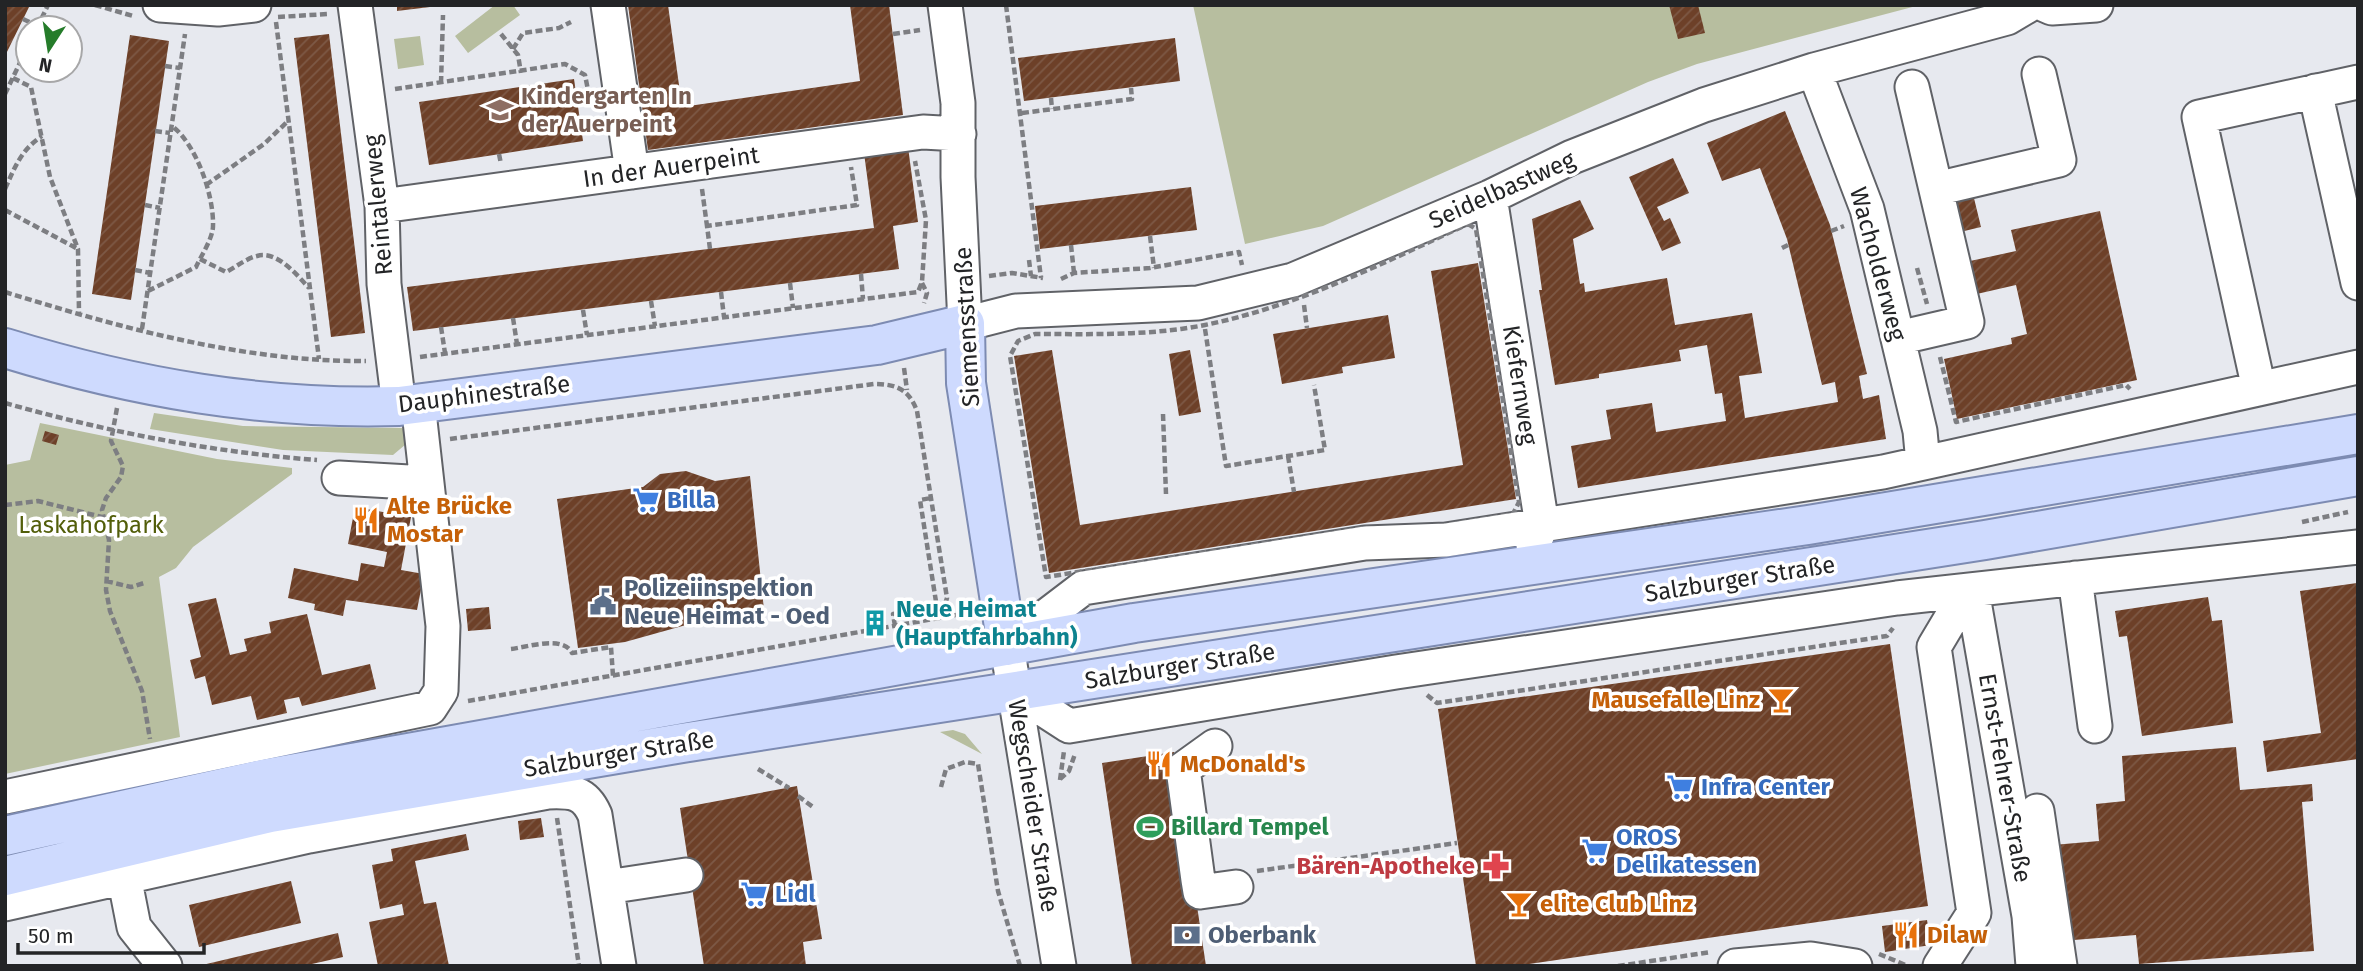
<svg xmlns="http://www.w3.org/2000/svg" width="2363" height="971" font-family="'Fira Sans',sans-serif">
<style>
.green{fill:#b7be9f}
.building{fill:url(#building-hatch)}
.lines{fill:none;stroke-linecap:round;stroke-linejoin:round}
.minor-casing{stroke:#606267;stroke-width:37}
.major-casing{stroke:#7d8bb2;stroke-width:42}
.path{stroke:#7d7e82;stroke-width:4.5;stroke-dasharray:7 3.5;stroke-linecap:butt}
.minor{stroke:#fff;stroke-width:33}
.major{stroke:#cedafe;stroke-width:38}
.labels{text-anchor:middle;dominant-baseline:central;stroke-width:7;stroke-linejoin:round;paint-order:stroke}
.education-label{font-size:24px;font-weight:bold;fill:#785e54;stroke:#fff;text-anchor:start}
.street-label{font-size:24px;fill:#232426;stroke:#fff}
.shop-label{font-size:24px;font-weight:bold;fill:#366cbe;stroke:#fff;text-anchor:start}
.food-label{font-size:24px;font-weight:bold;fill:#c56008;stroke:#fff;text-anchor:start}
.park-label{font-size:24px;fill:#525e0a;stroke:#fff}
.service-label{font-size:24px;font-weight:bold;fill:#4e5e75;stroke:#fff;text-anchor:start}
.culture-label{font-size:24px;font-weight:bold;fill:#0d838f;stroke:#fff;text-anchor:start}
.leisure-label{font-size:24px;font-weight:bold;fill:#27864d;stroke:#fff;text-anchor:start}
.health-label{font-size:24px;font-weight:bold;fill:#be3a42;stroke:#fff;text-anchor:end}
</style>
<defs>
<pattern id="building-hatch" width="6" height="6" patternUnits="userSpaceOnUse" patternTransform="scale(1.75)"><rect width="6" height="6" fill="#6d4028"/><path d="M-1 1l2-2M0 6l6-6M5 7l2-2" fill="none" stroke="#7d5946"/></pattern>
</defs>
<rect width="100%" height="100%" fill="#e7e9ef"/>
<path class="green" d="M495,5H513L520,15L468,53L455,36Z
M1193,5H1920L1697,64L1648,82L1323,226L1245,244Z
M420,36L424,65L398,69L394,39Z
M154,413L243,426L402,428L412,439L393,455L283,450L150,429Z
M40,423L217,459L292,468V474L193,547L176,568L159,577L180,737L5,774V465L30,460Z
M953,730L965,734L982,754L940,732Z"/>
<path class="building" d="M5,5H30L5,56Z
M397,5H430V7L397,11Z
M628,5H668L682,107L860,81L850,5H889L903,115L648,150Z
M1669,5H1698L1705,33L1678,39Z
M329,34L365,333L331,337L294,38Z
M130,35L169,41L131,300L92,294Z
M1175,38L1180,81L1024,101L1018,58Z
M574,79L583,141L429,165L419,102Z
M1785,111L1830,225L1867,374L1859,376L1863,399L1879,395L1886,439L1578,488L1571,446L1611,439L1606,410L1652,403L1656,432L1726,421L1722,393L1715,394L1707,345L1679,350L1681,361L1599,374V378L1555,385L1539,290H1542L1532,219L1580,200L1594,229L1573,239L1580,284L1584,283L1585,292L1667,278L1675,325L1752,313L1762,373L1739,376L1745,418L1838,402L1835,382L1822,385L1787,239L1760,168L1722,181L1707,143Z
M908,147L918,222L893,226L899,269L413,331L407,287L874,228L864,153Z
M1673,158L1689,193L1657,207L1664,221L1670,218L1681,243L1662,251L1629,177Z
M1191,187L1197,230L1040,249L1035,206Z
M1972,190L1981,227L1956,233L1947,196Z
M2100,211L2137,380L1957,419L1944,359L2012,344L2011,338L2027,334L2016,285L1968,296L1961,263L2016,251L2011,230Z
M1478,263L1516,499L1049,573L1014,356L1052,350L1080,525L1463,465L1431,271Z
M1388,315L1395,358L1342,367L1343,373L1282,384L1273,334Z
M1190,350L1201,412L1179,416L1169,354Z
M45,431L59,435L56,445L42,441Z
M686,471L715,481L750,476L764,610L711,618L625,642L578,648L557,499L643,487L660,474Z
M355,507L411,517L401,570L424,574L417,610L346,600L343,616L314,610L315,604L288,598L294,568L358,581L361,563L384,567L387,552L348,544Z
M2357,583L2358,759L2267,772L2263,741L2321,733L2300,591Z
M2208,597L2212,621L2222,620L2233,723L2142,736L2127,636L2119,637L2115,611Z
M216,598L230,655L247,651L244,639L271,633L269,622L307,614L322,675L370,664L376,689L302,706L299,697L284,700L287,713L257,720L251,696L212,705L205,676L195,679L190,660L201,657L188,604Z
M489,607L491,629L468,631L466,609Z
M882,618L883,625L868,628L867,621Z
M1890,644L1928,906L1516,966H1476L1438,709Z
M2236,747L2240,790L2312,784L2313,801L2302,802L2314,951L2139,964L2136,935L2061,941L2053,845L2099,841L2096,804L2125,801L2122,756Z
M1174,752L1206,966H1132L1102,763Z
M797,786L822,939L803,942L806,966H704L680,808Z
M541,818L544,837L520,840L518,821Z
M466,834L469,850L415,861L424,904L436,902L449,966H378L369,922L404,915L402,904L380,909L372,865L393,861L391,849Z
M291,881L301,923L199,947L189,905Z
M1927,920L1931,945L1885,952L1882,926Z
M338,933L343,957L303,966H198Z"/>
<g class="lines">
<g class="minor-casing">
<path id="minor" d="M160,5L218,9L254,5
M355,5L382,206L384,284L399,406
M608,5L632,172
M945,5L958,103V177L965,324L1016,311L1198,303L1293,280L1490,197L1572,157L1704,105L1814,70L2007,18L2029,5
M2045,5L2052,8L2096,5
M1814,70L1867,209L1920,431L1923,463
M2315,91L2358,283
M1936,189L2059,160L2039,74
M1490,197L1542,525L1533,545
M382,206L923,132L959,134
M1898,338L1967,322L1912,87
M2259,389L2199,117L2358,82
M339,478L427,483
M2075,578L2095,726
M1972,590L2029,916L2033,966
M1015,691L1069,726L1396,672L1897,598L2358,547
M1215,746L1183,769L1198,880L1200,892L1236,887
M5,797L430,708L441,691L443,626L418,403
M2037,811L2060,966
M124,876L134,927L165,966
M607,887L686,875
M5,904L309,836L548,792C572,791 585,792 595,815L619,966
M1059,966L1007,646L1083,588L1365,543L1446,540L1883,472L2358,367
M1735,966L1811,959L1855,966
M1940,966L1974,913L1934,647L1956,610L1972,590"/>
</g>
<g class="major-casing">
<path id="major" d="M5,348C135,388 263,410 399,406L877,345L965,324L966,383L1007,646
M5,836L263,779L1134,623L1808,525L2358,434
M5,876L270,813L682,743L1985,540L2358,476"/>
</g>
<path class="path" d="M95,5L133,16
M1006,5L1041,278
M278,17L328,14
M23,19L38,26
M276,22L319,359
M37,28L48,5
M501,34L518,55L521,73
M893,34L920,30
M513,49L523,33L559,28L571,22
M165,66L180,68
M13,78L31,87L50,177L78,249L79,313
M441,83L443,15
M395,89L565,64L585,75L591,105
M5,94L28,46
M1051,98L1052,109
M1022,113L1132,99L1131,88
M155,131L170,133
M499,154L501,164
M206,185L264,144L288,121
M5,189C15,167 21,150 42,136
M702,189L707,226
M145,205L160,208
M5,210L78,249
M1468,224L1476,229L1519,502L1513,514L1423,529L1364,528L1046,577L1010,356L1018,341L1035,334C1091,334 1149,336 1205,325C1298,306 1383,263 1468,224Z
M1831,231L1844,226
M1150,236L1154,268
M1071,245L1074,273
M1782,248L1788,245
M710,249L707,226L857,205L851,167
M200,259L226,272C236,267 247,258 257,256C277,250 298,276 309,288
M1029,260L1031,276
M1917,268L1927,304
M135,270L150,273
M861,274L863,299
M989,276L1012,273L1043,278
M1061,279L1074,273L1150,268L1239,252L1242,265
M790,283L793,308
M922,283L927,293L924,303
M148,291L196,267C201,256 213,238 213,226C214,195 196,144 172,126
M5,292C121,328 244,362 366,361
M721,292L724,317
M651,301L655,326
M1304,305L1307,328
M583,310L587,335
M513,318L517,344
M441,327L445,353
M142,329L185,34
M1205,329L1226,466L1325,450L1314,385
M420,357L918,292L922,282L926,220L915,161
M1940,357L1956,422L2126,385L2130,389
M904,368L907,390
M5,403C108,432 211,452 317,460
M117,408L111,441L123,466L121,477L106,498L102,510L109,540L106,590L110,611L142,691L150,739
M1163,414L1166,494
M450,439L874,384C896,384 909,389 917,411L947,598L940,619
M1288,456L1294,492
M5,505L38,501L102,517
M2302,522L2348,512
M106,581L131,587L144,583
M895,626L893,614L937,608L920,500L931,498
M511,649C528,647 563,635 572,653L611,647L613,676
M1427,695L1437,703L1887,636L1893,628
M468,701L973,612
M758,769L789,788
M1060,779L1069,771L1075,754
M1060,780L1064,751
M941,787L946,769L965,762L978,764L998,891L1020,966
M798,796L813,807
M557,818L579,966
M1257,871L1457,843
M1879,954L1908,966
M1618,966L1711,952"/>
<use href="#minor" class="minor"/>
<use href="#major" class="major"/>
</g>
<defs>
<g id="school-bare" transform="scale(2.1)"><path d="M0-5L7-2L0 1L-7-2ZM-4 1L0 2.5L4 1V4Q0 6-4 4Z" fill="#8d6e63" stroke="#fff" stroke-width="2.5" paint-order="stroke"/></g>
<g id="supermarket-bare" transform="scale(2.1)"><path d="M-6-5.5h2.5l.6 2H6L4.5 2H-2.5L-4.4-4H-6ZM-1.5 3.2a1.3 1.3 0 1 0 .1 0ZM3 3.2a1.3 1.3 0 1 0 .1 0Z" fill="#3f7fe0" stroke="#fff" stroke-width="2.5" paint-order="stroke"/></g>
<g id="restaurant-bare" transform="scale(2.1)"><path d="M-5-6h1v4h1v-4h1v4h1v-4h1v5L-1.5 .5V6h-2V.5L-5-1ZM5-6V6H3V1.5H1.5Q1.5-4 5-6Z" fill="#e8710a" stroke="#fff" stroke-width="2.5" paint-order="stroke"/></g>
<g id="civic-bare" transform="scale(2.1)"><path d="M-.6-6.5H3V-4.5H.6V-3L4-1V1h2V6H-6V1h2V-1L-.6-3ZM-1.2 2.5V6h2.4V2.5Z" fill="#5c6f8a" stroke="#fff" stroke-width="2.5" paint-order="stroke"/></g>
<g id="building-bare" transform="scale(2.1)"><path d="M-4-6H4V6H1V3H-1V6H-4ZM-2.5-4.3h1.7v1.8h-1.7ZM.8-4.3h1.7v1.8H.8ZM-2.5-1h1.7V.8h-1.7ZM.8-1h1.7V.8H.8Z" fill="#0f9aa8" stroke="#fff" stroke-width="2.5" paint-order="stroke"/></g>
<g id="bar-bare" transform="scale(2.1)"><path d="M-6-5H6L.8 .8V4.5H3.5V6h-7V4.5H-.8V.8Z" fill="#e8710a" stroke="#fff" stroke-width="2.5" paint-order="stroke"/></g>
<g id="stadium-bare" transform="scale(2.1)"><path d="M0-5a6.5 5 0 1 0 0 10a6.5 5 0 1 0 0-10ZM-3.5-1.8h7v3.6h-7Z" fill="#2e9e5b" stroke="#fff" stroke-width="2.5" paint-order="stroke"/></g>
<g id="pharmacy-bare" transform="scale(2.1)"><path d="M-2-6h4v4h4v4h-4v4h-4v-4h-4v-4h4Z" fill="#e0444e" stroke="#fff" stroke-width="2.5" paint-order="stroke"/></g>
<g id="bank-bare" transform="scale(2.1)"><path d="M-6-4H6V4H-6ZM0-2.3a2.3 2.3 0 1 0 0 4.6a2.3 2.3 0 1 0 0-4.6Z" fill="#5c6f8a" stroke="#fff" stroke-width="2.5" paint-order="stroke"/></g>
</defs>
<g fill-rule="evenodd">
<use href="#school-bare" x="500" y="110"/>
<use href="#supermarket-bare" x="646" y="500"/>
<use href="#restaurant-bare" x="366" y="520"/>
<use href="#civic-bare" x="603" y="602"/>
<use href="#building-bare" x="875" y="623"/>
<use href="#bar-bare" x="1781" y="700"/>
<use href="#restaurant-bare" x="1159" y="764"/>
<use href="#supermarket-bare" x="1680" y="787"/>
<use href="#stadium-bare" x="1150" y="827"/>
<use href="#supermarket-bare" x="1595" y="851"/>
<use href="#pharmacy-bare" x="1496" y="866"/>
<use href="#supermarket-bare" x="754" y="894"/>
<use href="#bar-bare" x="1519" y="904"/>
<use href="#bank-bare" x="1187" y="935"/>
<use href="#restaurant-bare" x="1906" y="935"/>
</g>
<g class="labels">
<g class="education-label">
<text x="521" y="96">Kindergarten In<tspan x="521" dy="28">der Auerpeint</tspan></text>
</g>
<g class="street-label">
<text transform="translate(671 167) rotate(-8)">In der Auerpeint</text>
<text transform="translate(1502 190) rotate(-24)">Seidelbastweg</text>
<text transform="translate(378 205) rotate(-95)">Reintalerweg</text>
<text transform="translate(1878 264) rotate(75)">Wacholderweg</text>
<text transform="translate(967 327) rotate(-93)">Siemensstraße</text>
<text transform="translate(1520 385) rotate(81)">Kiefernweg</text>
<text transform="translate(484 394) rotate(-7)">Dauphinestraße</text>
<text transform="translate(1740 579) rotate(-9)">Salzburger Straße</text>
<text transform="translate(1180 666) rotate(-9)">Salzburger Straße</text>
<text transform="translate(619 754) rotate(-9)">Salzburger Straße</text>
<text transform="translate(2005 778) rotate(80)">Ernst-Fehrer-Straße</text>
<text transform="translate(1033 806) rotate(81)">Wegscheider Straße</text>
</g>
<g class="shop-label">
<text x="667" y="500">Billa</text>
<text x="1701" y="787">Infra Center</text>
<text x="1616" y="837">OROS<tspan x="1616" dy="28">Delikatessen</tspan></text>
<text x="775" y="894">Lidl</text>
</g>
<g class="food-label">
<text x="387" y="506">Alte Brücke<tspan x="387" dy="28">Mostar</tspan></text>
<text x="1760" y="700" text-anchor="end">Mausefalle Linz</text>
<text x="1180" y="764">McDonald's</text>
<text x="1540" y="904">elite Club Linz</text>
<text x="1927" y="935">Dilaw</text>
</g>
<g class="park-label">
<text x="91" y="525">Laskahofpark</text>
</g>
<g class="service-label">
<text x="624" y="588">Polizeiinspektion<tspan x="624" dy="28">Neue Heimat - Oed</tspan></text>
<text x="1208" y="935">Oberbank</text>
</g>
<g class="culture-label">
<text x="896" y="609">Neue Heimat<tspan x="896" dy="28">(Hauptfahrbahn)</tspan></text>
</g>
<g class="leisure-label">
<text x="1171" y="827">Billard Tempel</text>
</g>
<g class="health-label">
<text x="1475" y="866">Bären-Apotheke</text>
</g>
</g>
<rect width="2363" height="971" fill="none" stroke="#232426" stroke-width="14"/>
<g transform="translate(49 49) rotate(192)"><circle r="33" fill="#ffffff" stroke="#a7a7a8" stroke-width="2"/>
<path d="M0-5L12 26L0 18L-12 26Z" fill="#257c2a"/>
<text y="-10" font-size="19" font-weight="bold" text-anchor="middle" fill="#232426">N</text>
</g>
<path d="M18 943v10h186v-10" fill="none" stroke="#232426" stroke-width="3.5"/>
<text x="28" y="943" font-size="21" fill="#232426" stroke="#ffffff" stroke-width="5" paint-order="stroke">50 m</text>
</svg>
